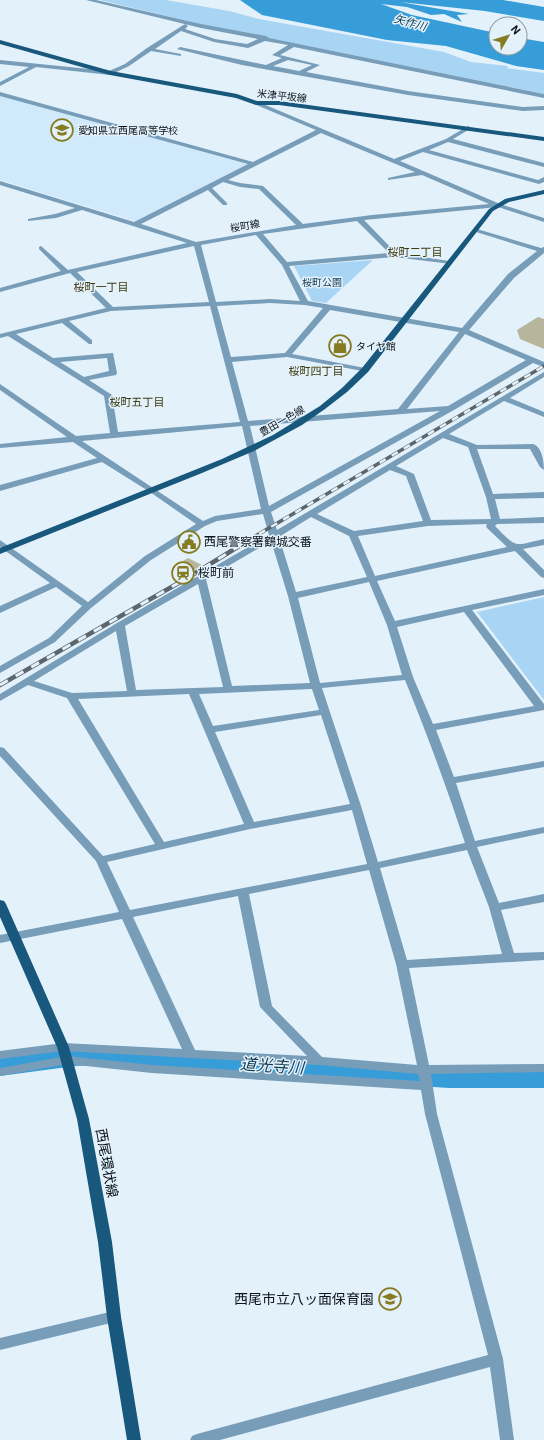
<svg xmlns="http://www.w3.org/2000/svg" width="544" height="1440" font-family="Roboto,'Noto Sans JP',sans-serif">
<style>
.built{fill:#d1eafb}
.green{fill:#a9d5f4}
.water{fill:#369dd8}
.lines{fill:none;stroke-linecap:round;stroke-linejoin:round}
.river{fill:#369dd8;fill-rule:evenodd}
.building{fill:#b7b59c}
.minor{fill:#779db8;fill-rule:evenodd}
.major{fill:#17587c;fill-rule:evenodd}
.rail-far1-casing{stroke:#5b666d;stroke-width:3.5}
.rail-casing{stroke:#5b666d;stroke-width:4.5}
.rail-far1{stroke:#e3f1fb;stroke-width:2.5;stroke-dasharray:7;stroke-linecap:butt}
.rail{stroke:#e3f1fb;stroke-width:3;stroke-dasharray:9;stroke-linecap:butt}
.labels{text-anchor:middle;dominant-baseline:central;stroke-width:3;stroke-linejoin:round;paint-order:stroke}
.far-street-label{font-size:10px;fill:#0c141a;stroke:#e3f1fb}
.far-poi-label{font-size:10px;fill:#0c141a;stroke:#e3f1fb;text-anchor:start}
.far-park-label{font-size:10px;fill:#133d56;stroke:#e3f1fb}
.far-water-label{font-size:11px;font-style:italic;fill:#0f3a52;stroke:#e3f1fb}
.far-neighbourhood-label{font-size:11px;fill:#3f3b11;stroke:#e3f1fb}
.poi-label{font-size:12px;fill:#0c141a;stroke:#e3f1fb;text-anchor:start}
.near-street-label{font-size:14px;fill:#0c141a;stroke:#e3f1fb}
.near-poi-label{font-size:14px;fill:#0c141a;stroke:#e3f1fb;text-anchor:end}
.near-water-label{font-size:16px;font-style:italic;fill:#0f3a52;stroke:#e3f1fb}
</style>
<rect width="100%" height="100%" fill="#e3f1fb"/>
<path class="built" d="M0,95L248,164L135,221L0,180Z"/>
<path class="green" d="M100,0H166L229,11L259,19L444,52L471,62L508,66L507,68L544,73V94L204,25Z
M373,260L326,303L312,301L294,266Z
M544,597V700L477,612Z"/>
<path class="water" d="M240,0H503L544,7V21L485,11L400,2L469,14L457,15L462,22L444,14L431,15L407,7L381,4L412,15L496,33V48H520V38L544,42V70L516,66L446,46L387,40L262,15Z"/>
<g class="lines">
<path class="river" d="M94,1045L449,1068H544V1088H449L94,1065L75,1066L0,1076V1056L75,1046Z"/>
</g>
<path class="building" d="M538,317L544,319V349L520,339L517,330Z
M188,558L202,565L189,573L175,566Z"/>
<g class="lines">
<path class="minor" d="M86,0H96L201,24L266,36L269,38L544,94V98L294,47L280,55L320,65L306,72L408,91L523,107L544,106V110L523,111L408,95L242,65L177,49L180,47L266,65L282,58L272,55L288,45L265,41L248,48L214,42L181,31L155,49L181,54V56L151,51L129,66L110,75L36,67L0,86V82L29,67L0,64V60L109,71L125,64L147,48L185,24L188,26L185,29L215,39L247,44L258,39L201,28ZM288,60L312,65L299,71L273,66Z
M0,92L253,162L316,130L254,104V102L256,101L394,159L446,139L468,126L470,127V129L453,139L544,163V167L448,142L429,150L538,180L544,177V182L539,184L423,152L400,161L500,204L544,218V222L498,207L364,220L396,253L449,261L451,262V264L394,257L289,266L308,301L462,328L508,274L537,251L473,231V229H477L541,248L544,247V253L514,278L469,330L544,362V367L533,363L454,410L271,512L277,530L544,372V377L510,398L544,412V417L504,401L449,434L477,445L533,444C542,447 544,461 544,470L540,467L530,449H477L493,494L544,492V498L495,499L500,519L544,517V523L497,524L495,526C518,549 513,546 544,539V545L523,549L544,570V578L541,577L515,551L377,581L395,621L544,589V595L472,610L544,704V710L436,730L454,777L544,761V767L456,783L475,841L544,827V833L477,847L499,903L544,894V902L501,910L514,953L544,952V960L409,968L429,1065L544,1064V1072L431,1074L437,1114L503,1359L514,1440H500L490,1367L220,1440H190L192,1436L197,1434L488,1355L425,1114L421,1090L152,1073L67,1064L0,1076V1068L67,1056L152,1065L420,1081L418,1074L319,1065L63,1051L0,1059V1051L63,1043L182,1049L122,919L0,943V935L119,912L96,861L0,756V747L4,748L103,856L155,844L67,698L28,685L0,701V694L117,623L269,535L263,514L217,521L205,526L151,560L91,608L55,642L0,673V666L49,638L82,606L56,587L0,613V606L50,583L0,547V540L88,602L145,556L196,524L150,492L102,462L0,491V485L97,458L73,442L0,448V444L67,437L0,390V384L76,436L110,433L104,396L8,336L0,338V334L106,308L70,273L0,292V288L61,271L39,249V247L41,246L68,270L187,243L82,210L56,218L28,221V219L55,214L75,208L0,185V181L134,222L248,164L0,96ZM321,133L415,172L388,178V180L422,175L489,204L372,215L303,224L263,186L240,183L228,180ZM223,182L240,187L259,189L296,225L196,242L141,224L208,190L223,205H227V203L212,188ZM357,221L389,253L287,262L263,234ZM256,235L282,265L300,301L270,299L216,302L201,245ZM194,246L209,302L113,307L77,272ZM270,303L305,305L323,308L285,353L231,357L217,306ZM210,306L240,422L118,432L112,395L89,380L116,375L117,373L113,353L53,358L16,334L62,323L89,344H92V340L69,321L111,311ZM330,310L459,332L398,409L248,421L232,362L287,357L368,372L369,370L365,368L292,354ZM465,334L526,360L448,406L407,409ZM107,358L109,371L84,377L60,362ZM440,411L269,506L250,426ZM242,426L261,509L215,516L203,521L82,441ZM443,438L468,447L486,497L491,519L431,520L414,474L396,466ZM390,470L406,476L423,521L354,531L317,514ZM311,517L349,536L367,577L296,592L279,537ZM487,524L486,526L487,528L507,547L375,576L358,536L428,526ZM271,541L288,596L310,683L232,686L206,579ZM369,582L387,625L402,675L320,683L298,598ZM198,584L223,687L136,690L125,626ZM464,612L534,706L433,724L413,677L397,627ZM116,631L127,691L72,693L34,681ZM405,680C427,734 447,788 465,843L378,862L361,806L322,688ZM312,689L319,710L213,726L199,694ZM189,694L244,824L164,842L78,699ZM321,715L350,804L254,822L215,732ZM352,810L367,864L130,910L107,862L250,829ZM467,850L489,907L502,954L407,960L380,868ZM369,870L396,964L417,1065L322,1057L272,1006L249,894ZM238,896L260,1007L307,1056L195,1050L133,917Z
M114,1311L119,1313L121,1317L119,1321L0,1350V1338Z"/>
<path class="major" d="M0,40L111,71L237,94L257,101H279L544,137V141L279,105H256L236,98L110,75L0,44Z
M544,190V194L509,202L493,211L368,372L347,392L325,409L302,425L254,451L202,473L0,554V548L222,459L273,435L320,406L342,388L362,368L489,209L505,199Z
M0,900L4,901L6,904L69,1047L89,1119L112,1242L121,1317L141,1440H127L107,1317L98,1242L77,1119L57,1047L0,917Z"/>
<g class="rail-far1-casing">
<path id="rail-far1" d="M247,541L544,366"/>
</g>
<g class="rail-casing">
<path id="rail" d="M0,685L189,577L249,540"/>
</g>
<use href="#rail-far1" class="rail-far1"/>
<use href="#rail" class="rail"/>
</g>
<defs>
<g id="school-ring" transform="scale(1.15)"><circle r="9.5" fill="#e3f1fb" stroke="#867b21" stroke-width="1.5"/><path d="M0-5L7-2L0 1L-7-2ZM-4 1L0 2.5L4 1V4Q0 6-4 4Z" fill="#867b21"/></g>
<g id="shop-ring" transform="scale(1.15)"><circle r="9.5" fill="#e3f1fb" stroke="#867b21" stroke-width="1.5"/><path d="M-5-2.5h2.3a2.7 3.5 0 0 1 5.4 0H5L5.5 6h-11ZM-1.5-2.5h3a1.5 2.3 0 0 0-3 0Z" fill="#867b21"/></g>
<g id="civic-ring" transform="scale(1.15)"><circle r="9.5" fill="#e3f1fb" stroke="#867b21" stroke-width="1.5"/><path d="M-.6-6.5H3V-4.5H.6V-3L4-1V1h2V6H-6V1h2V-1L-.6-3ZM-1.2 2.5V6h2.4V2.5Z" fill="#867b21"/></g>
<g id="station-ring" transform="scale(1.15)"><circle r="9.5" fill="#e3f1fb" stroke="#867b21" stroke-width="1.5"/><path d="M-3-6H3Q5-6 5-4V2Q5 4 3 4L4.5 6H3L1.5 4h-3L-3 6H-4.5L-3 4Q-5 4-5 2V-4Q-5-6-3-6ZM-3.5-4v3h7v-3ZM-3.5 1v1.5H-2V1ZM2 1v1.5H3.5V1Z" fill="#867b21"/></g>
</defs>
<g fill-rule="evenodd">
<use href="#school-ring" x="62" y="130"/>
<use href="#shop-ring" x="340" y="346"/>
<use href="#civic-ring" x="189" y="542"/>
<use href="#station-ring" x="183" y="573"/>
<use href="#school-ring" x="390" y="1299"/>
</g>
<g class="labels">
<g class="far-street-label">
<text transform="translate(282 96) rotate(6)">米津平坂線</text>
<text transform="translate(245 226) rotate(-10)">桜町線</text>
<text transform="translate(282 421) rotate(-30)">豊田一色線</text>
</g>
<g class="far-poi-label">
<text x="78" y="130">愛知県立西尾高等学校</text>
<text x="356" y="346">タイヤ館</text>
</g>
<g class="far-park-label">
<text x="322" y="282">桜町公園</text>
</g>
<g class="far-water-label">
<text transform="translate(410 23) rotate(15)">矢作川</text>
</g>
<g class="far-neighbourhood-label">
<text x="415" y="252">桜町二丁目</text>
<text x="101" y="287">桜町一丁目</text>
<text x="316" y="371">桜町四丁目</text>
<text x="137" y="402">桜町五丁目</text>
</g>
<g class="poi-label">
<text x="204" y="542">西尾警察署鶴城交番</text>
<text x="198" y="573">桜町前</text>
</g>
<g class="near-street-label">
<text transform="translate(107 1163) rotate(80)">西尾環状線</text>
</g>
<g class="near-poi-label">
<text x="374" y="1299">西尾市立八ッ面保育園</text>
</g>
<g class="near-water-label">
<text transform="translate(272 1066) rotate(4)">道光寺川</text>
</g>
</g>
<g transform="translate(508 36) rotate(51)"><circle r="19" fill="#e3f1fb" stroke="#8d99a1"/>
<path d="M0-3L7 15L0 10L-7 15Z" fill="#867b21"/>
<text y="-6" font-size="11" font-weight="bold" text-anchor="middle" fill="#0c141a">N</text>
</g>
</svg>
